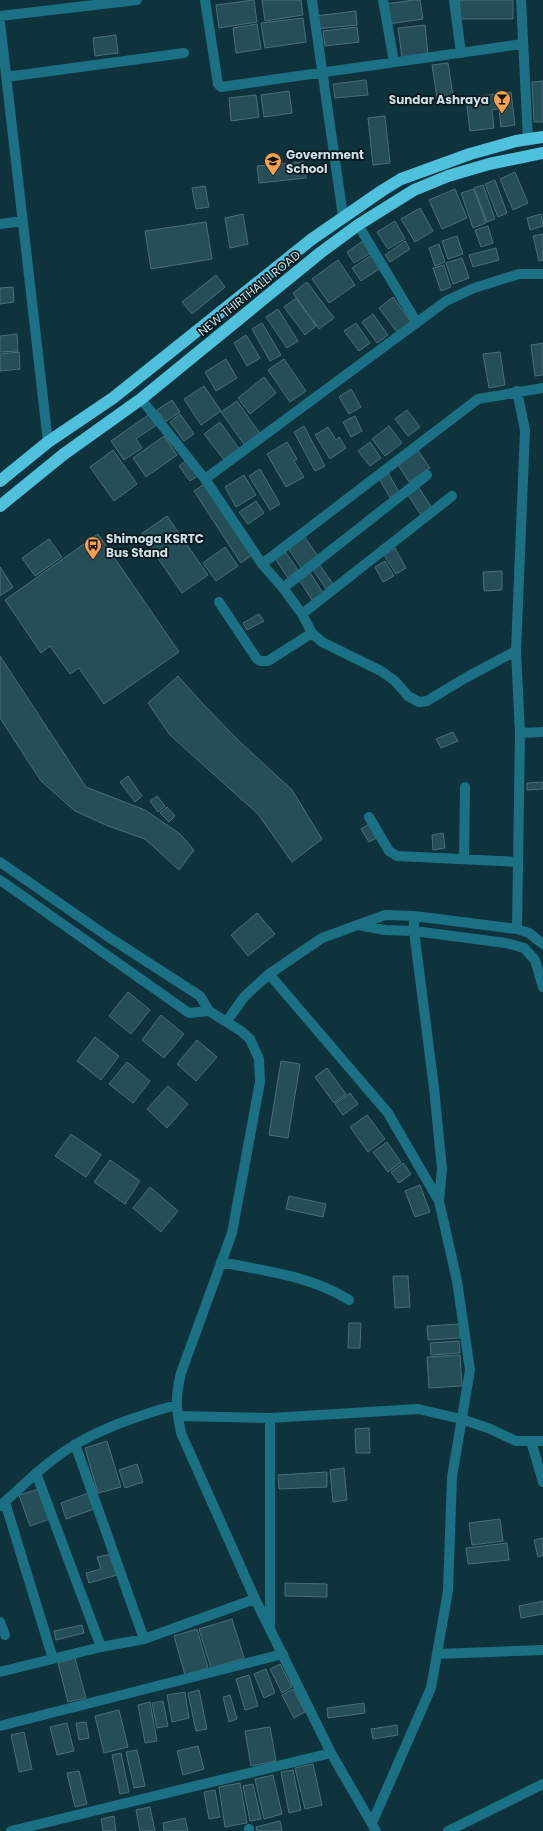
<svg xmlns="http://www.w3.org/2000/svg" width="543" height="1831" font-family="Poppins,sans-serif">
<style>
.building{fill:#254e58;stroke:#4a6f79}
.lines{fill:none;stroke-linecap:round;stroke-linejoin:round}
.minor{stroke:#1c7084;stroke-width:10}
.highway{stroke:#4fc1dd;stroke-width:12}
.labels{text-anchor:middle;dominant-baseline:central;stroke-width:3.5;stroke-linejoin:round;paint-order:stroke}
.poi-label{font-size:12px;font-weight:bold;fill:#ccdfe5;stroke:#0a191d;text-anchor:start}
.street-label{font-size:12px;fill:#ccdfe5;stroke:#0a191d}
</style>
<rect width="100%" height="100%" fill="#0e333d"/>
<path class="building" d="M254,0L257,22L219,28L216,5Z
M262,0H301L303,15L265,21Z
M414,0H420L423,19L388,24L385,4Z
M459,0H513V19H461Z
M356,11L357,25L316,29L315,16Z
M303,18L306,42L265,48L261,23Z
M257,24L261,49L236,53L233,28Z
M425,25L428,54L402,57L398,28Z
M357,27L359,42L325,46L323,31Z
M116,35L118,53L95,56L93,38Z
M448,63L454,102L438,104L432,65Z
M366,80L368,95L335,98L333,84Z
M543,81V122H534L532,82Z
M289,91L292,113L264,117L261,95Z
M511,92L515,125L501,127L499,109L492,110L494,128L470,131L466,98Z
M256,95L259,117L231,121L229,98Z
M385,116L390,163L373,165L368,118Z
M304,162L306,178L259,183L257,166Z
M515,172L528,203L513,210L500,179Z
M495,180L507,213L498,217L485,184Z
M483,185L495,219L487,222L474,188Z
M205,186L209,207L196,209L192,188Z
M455,189L467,218L442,229L429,200Z
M474,189L486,223L473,228L461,193Z
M420,208L433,231L415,242L401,219Z
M243,214L248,244L230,248L225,218Z
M541,214L543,226L530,230L527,218Z
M395,221L405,239L388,249L377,232Z
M206,222L212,259L151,269L145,231Z
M488,226L493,243L481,247L475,230Z
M543,234V260L539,261L533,236Z
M457,236L463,254L448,259L442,241Z
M363,241L371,253L354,263L347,252Z
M405,241L410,249L390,262L385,255Z
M439,244L445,262L435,266L429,248Z
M496,248L499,260L473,267L469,255Z
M373,254L382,267L361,281L352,268Z
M462,258L469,278L453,284L446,263Z
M338,260L355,285L329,303L312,279Z
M444,265L451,287L441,291L433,268Z
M216,275L225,287L192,314L182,302Z
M307,282L334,318L319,329L293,293Z
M13,287L14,302L0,304V288Z
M393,297L411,322L397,332L379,308Z
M296,298L316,326L305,335L284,307Z
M278,309L298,341L287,348L266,317Z
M373,314L388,335L377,343L362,322Z
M262,323L281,355L270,361L252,329Z
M356,323L370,343L359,351L344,331Z
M17,334L18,351L0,352V336Z
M246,335L260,358L247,366L234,343Z
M543,343V375L535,376L531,345Z
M19,352L20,369L0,371V354Z
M500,352L505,385L489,388L483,354Z
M226,359L237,378L216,391L205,372Z
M284,359L306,391L290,402L268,370Z
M264,377L276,393L250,414L238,398Z
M204,386L221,411L201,425L184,399Z
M351,389L361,407L349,414L339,397Z
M172,400L180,412L165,422L157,410Z
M237,401L261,435L246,447L221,412Z
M407,410L420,427L408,436L395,419Z
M151,413L158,424L136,439L142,448L124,460L111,441Z
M180,414L194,434L184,441L170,422Z
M355,416L362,431L351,437L343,422Z
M220,422L240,450L225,461L204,434Z
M304,426L325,466L315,471L294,432Z
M389,426L402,443L385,456L372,439Z
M328,427L336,440L339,437L346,448L330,459L315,435Z
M164,436L177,455L146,477L133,458Z
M287,442L297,459L294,461L304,477L286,487L267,454Z
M370,442L381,458L370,466L358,451Z
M417,449L430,468L409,482L397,463Z
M113,450L137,484L114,501L90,467Z
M188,459L199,475L190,481L179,466Z
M260,469L280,504L270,510L249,476Z
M387,471L400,494L391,499L378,477Z
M244,475L256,495L236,507L225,487Z
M206,483L253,554L241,563L194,491Z
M417,485L432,508L421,515L406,492Z
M256,501L264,513L248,524L239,512Z
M167,516L208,575L182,593L141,534Z
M98,534L179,652L104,704L79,668L70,674L50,646L41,653L5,600Z
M304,536L319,558L302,569L288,548Z
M49,539L62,557L35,576L22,558Z
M225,547L238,566L216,581L203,563Z
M395,548L406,568L396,574L384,555Z
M284,550L298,570L288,578L274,557Z
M385,561L394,576L383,582L375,567Z
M319,564L333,584L326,589L312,568Z
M0,567L13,587L0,596Z
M309,571L323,593L312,600L298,578Z
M502,571V590L484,591L483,572Z
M259,614L264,621L247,630L243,623Z
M0,656L86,787L145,810L180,834L194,850L179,870L145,839L108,826L75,811L41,781L0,718Z
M178,676L203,704L239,741L292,790L322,839L292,862L258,814L170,735L148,703Z
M453,732L458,741L441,748L436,739Z
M128,776L142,796L135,802L120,782Z
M543,782V789L527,790V783Z
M157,796L165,806L158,812L150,801Z
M167,807L175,816L169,822L160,813Z
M371,823L378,837L369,842L361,829Z
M443,833L445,848L433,850L432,835Z
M257,913L275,934L248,956L231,935Z
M128,992L150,1010L131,1034L109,1016Z
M161,1015L184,1034L164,1058L142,1040Z
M95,1037L119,1056L101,1080L77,1061Z
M197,1040L217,1057L196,1081L177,1064Z
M281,1061L300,1064L288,1138L269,1135Z
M127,1062L150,1081L133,1103L109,1084Z
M327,1068L346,1094L334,1103L315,1077Z
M168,1086L188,1104L167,1128L147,1109Z
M350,1093L358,1104L343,1115L335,1104Z
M367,1115L385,1139L368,1152L350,1127Z
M71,1134L101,1155L86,1177L55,1156Z
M387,1142L401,1162L388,1172L373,1152Z
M110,1160L140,1181L125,1204L94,1182Z
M403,1163L411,1174L399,1183L391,1172Z
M420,1185L430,1212L415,1217L405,1191Z
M150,1187L178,1211L161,1232L133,1208Z
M289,1196L326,1204L323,1217L286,1209Z
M393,1276H408L410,1307L395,1308Z
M349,1323H361L360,1348H348Z
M459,1324L460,1338L428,1340L427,1326Z
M459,1341L460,1353L431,1355L430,1343Z
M460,1355L462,1386L429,1388L427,1357Z
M369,1428L370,1453H356L355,1429Z
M107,1441L121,1487L98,1493L85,1448Z
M137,1464L143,1482L125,1488L119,1470Z
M344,1468L347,1500L333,1502L330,1470Z
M327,1472V1487L279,1489L278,1475Z
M39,1489L50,1519L30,1526L19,1495Z
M91,1492L97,1508L66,1519L61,1503Z
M500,1519L503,1541L472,1545L469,1523Z
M543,1538V1555L538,1557L534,1540Z
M507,1543L509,1560L468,1564L466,1548Z
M112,1554L117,1575L89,1583L86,1573L101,1569L97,1557Z
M285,1583L327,1584V1597L285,1596Z
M543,1601V1614L521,1618L519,1606Z
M232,1619L244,1658L211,1668L199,1629Z
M82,1625L84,1633L56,1640L54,1631Z
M197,1629L208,1668L185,1675L174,1636Z
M75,1658L86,1698L68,1702L58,1663Z
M280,1664L292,1687L282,1693L270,1669Z
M266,1669L275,1693L264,1698L254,1674Z
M249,1675L258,1706L245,1710L236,1679Z
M293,1689L305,1712L294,1718L282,1695Z
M199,1690L207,1729L196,1731L188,1693Z
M185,1692L189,1718L172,1722L167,1695Z
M230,1695L237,1719L229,1722L223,1697Z
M163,1701L168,1726L157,1728L152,1703Z
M150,1702L157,1741L145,1743L138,1705Z
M364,1703L365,1713L328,1718L327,1708Z
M119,1710L128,1747L104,1753L95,1716Z
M86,1722L89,1738L79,1740L76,1723Z
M67,1723L74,1751L57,1755L50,1727Z
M397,1725L398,1735L373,1739L371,1729Z
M270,1727L276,1761L251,1766L245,1731Z
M24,1732L32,1769L19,1772L11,1735Z
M198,1746L204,1769L183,1775L177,1751Z
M137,1750L145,1786L134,1788L126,1752Z
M121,1753L129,1792L120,1794L112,1755Z
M313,1764L322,1805L305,1809L295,1768Z
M293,1770L301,1810L289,1813L281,1772Z
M79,1771L87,1804L75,1807L67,1773Z
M273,1775L282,1814L264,1819L255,1779Z
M240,1783L247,1823L225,1827L219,1787Z
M253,1784L261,1819L250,1821L243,1786Z
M215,1790L220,1817L209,1819L204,1792Z
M150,1807L155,1831H140L136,1810Z
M114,1816L116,1831H103L101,1819Z
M185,1818L188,1831H164L163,1823Z
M280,1821L282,1831H257L256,1827Z"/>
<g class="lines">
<path class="minor" d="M205,0L218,84L221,87L522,44
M312,0L343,216
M383,0L394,62
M454,0L461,53
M521,0L528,139
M0,16L137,0
M0,22L48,442
M6,77L184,53
M0,224L23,221
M358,225L417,323
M141,399L205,479L262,564L283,588L302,614L312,633L322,642L381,671L395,681L408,696L419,702L427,701L467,677L516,651
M205,479L446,301L474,288L519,274H543
M262,564L478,399L543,388
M283,588L427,475
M219,602L257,659L261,661H268L312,633
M302,614L452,496
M520,733L543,732
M369,817L389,851L397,856L518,862
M464,859L465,787
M0,862L107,936L200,996L209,1011L241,1031L250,1039L259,1059L260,1082L232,1233L181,1373C175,1398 176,1408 181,1433L255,1599L331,1753L376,1831
M0,880L189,1013L209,1011
M414,916V931L434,1088L442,1169L439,1201
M358,925L385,930L414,931L506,943L524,948L535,960L543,987
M517,929L520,733L516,651L525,430L517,391
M269,974L388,1113L439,1201L457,1281L470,1370L452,1477L448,1591L431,1688L372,1823
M227,1021L244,997L269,974L322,938L385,915L414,916L517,929L529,933L543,944
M221,1262C265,1271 311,1276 349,1300
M178,1416L270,1418L418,1409L461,1419L488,1428L516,1441H543
M270,1418V1626
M531,1441L543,1482
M75,1444L144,1639
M36,1473L101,1647
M5,1502L53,1659
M0,1506C24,1485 48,1460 76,1444C107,1426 141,1415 176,1405
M0,1622L5,1635
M437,1654L543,1650
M0,1672L101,1647L144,1639L255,1599
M0,1726L283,1654
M249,1829V1831
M11,1831L331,1753
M448,1831L543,1784"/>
<path class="highway" d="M0,481L48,442L113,398L312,239L383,190L401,179L470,154L516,141L543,137
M0,506L64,454L141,399L320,253L358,225L414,190L448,176L489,164L543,153"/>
</g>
<defs>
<g id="bar-pin" transform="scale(0.9)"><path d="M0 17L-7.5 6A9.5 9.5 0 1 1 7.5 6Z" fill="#f9a04d" stroke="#0a191d"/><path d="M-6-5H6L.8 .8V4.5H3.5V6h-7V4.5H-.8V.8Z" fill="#111"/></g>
<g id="school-pin" transform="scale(0.9)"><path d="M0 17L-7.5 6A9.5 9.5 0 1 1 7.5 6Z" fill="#f9a04d" stroke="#0a191d"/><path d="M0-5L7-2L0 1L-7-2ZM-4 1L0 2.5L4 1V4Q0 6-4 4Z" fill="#111"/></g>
<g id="bus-pin" transform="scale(0.9)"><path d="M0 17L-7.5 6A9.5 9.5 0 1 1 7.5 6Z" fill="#f9a04d" stroke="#0a191d"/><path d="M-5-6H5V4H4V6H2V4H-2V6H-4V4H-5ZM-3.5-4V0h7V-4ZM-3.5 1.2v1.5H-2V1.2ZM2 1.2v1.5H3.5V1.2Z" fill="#111"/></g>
</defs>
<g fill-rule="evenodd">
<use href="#bar-pin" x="502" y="99"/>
<use href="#school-pin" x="273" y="161"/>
<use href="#bus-pin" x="93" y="545"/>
</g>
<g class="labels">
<g class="poi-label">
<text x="489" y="99" text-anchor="end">Sundar Ashraya</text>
<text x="286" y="154">Government<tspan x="286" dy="14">School</tspan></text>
<text x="106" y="538">Shimoga KSRTC<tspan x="106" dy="14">Bus Stand</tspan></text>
</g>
<g class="street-label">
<text transform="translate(249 293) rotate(-39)">NEW THIRTHALLI ROAD</text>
</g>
</g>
</svg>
